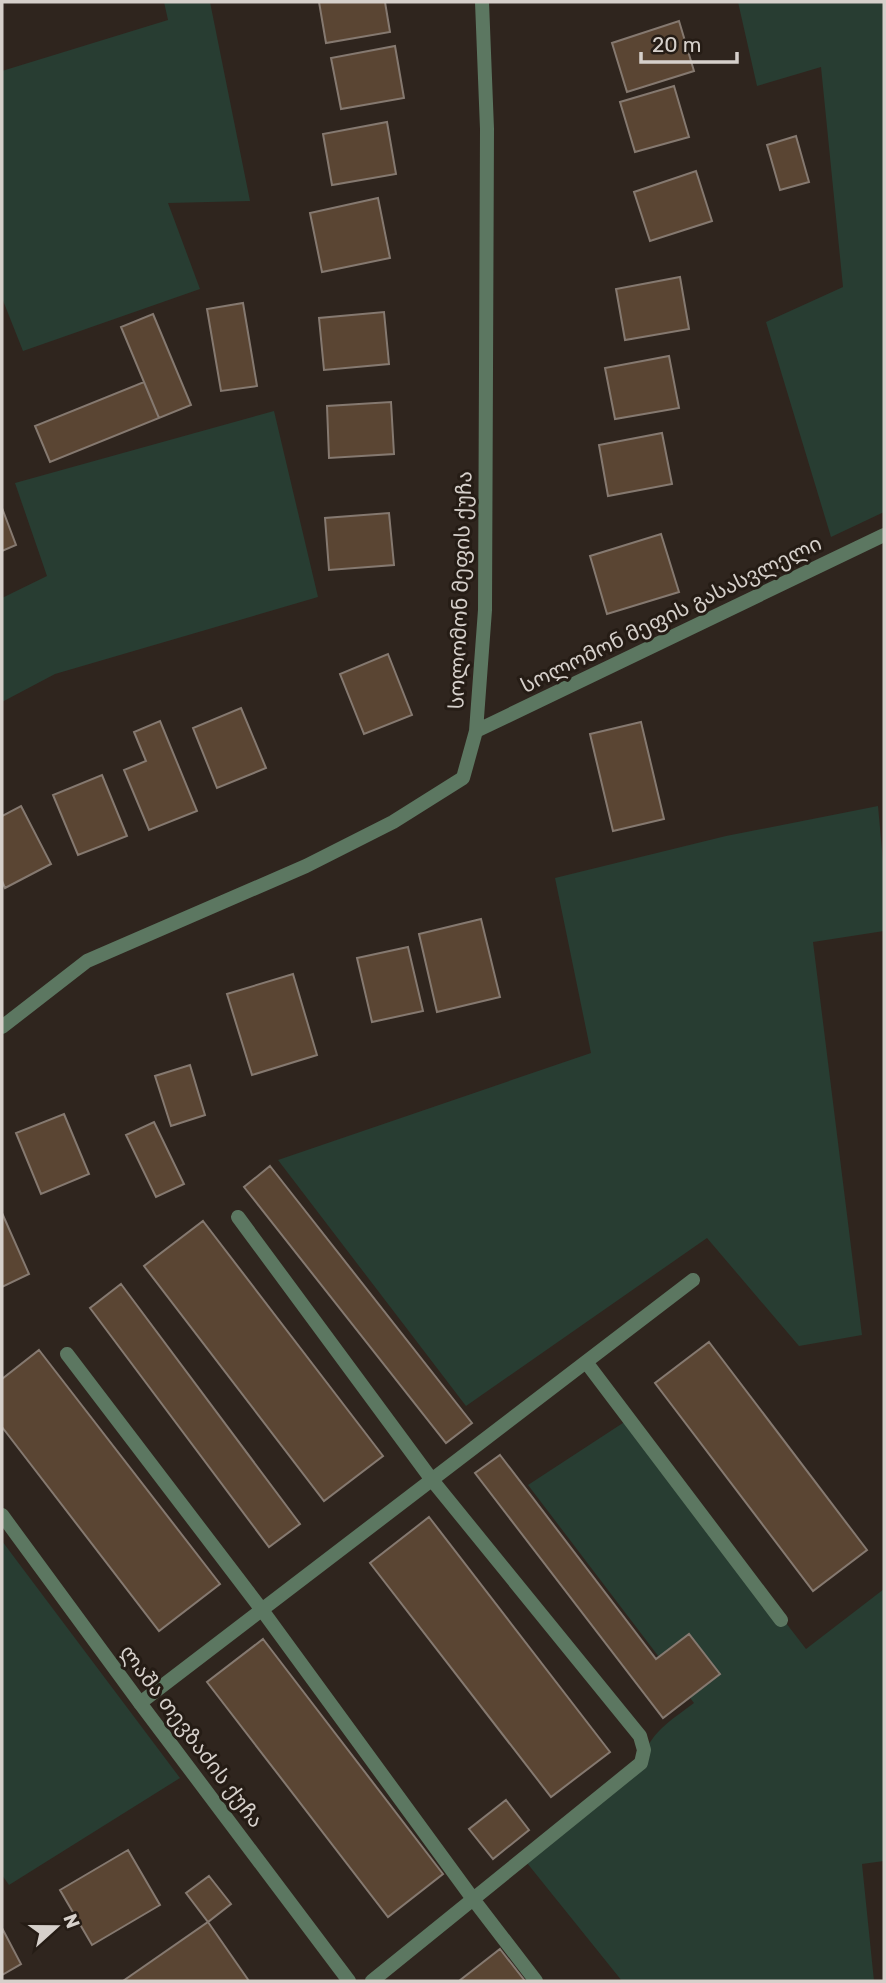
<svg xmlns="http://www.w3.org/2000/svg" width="886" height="1983" font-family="Rubik,'Noto Sans Georgian',sans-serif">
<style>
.green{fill:#283d32}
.building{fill:#5a4533;stroke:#857970;stroke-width:2}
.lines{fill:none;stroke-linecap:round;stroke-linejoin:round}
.service{stroke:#5c7761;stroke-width:14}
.minor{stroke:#5c7761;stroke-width:14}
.labels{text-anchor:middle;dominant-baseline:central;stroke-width:6;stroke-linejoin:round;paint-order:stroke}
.street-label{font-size:21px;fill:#d6d0cb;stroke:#251c15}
</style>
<rect width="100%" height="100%" fill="#2f251e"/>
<path class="green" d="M164,2H210L250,201L168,203L200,289L23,351L2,298V71L168,20Z
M738,2H884V512L831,537L766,322L843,287L821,67L757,86Z
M274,411L318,597L55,674L2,702V598L47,576L15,483Z
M878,806L884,872V931L813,942L862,1335L799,1346L707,1238L466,1406L278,1160L591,1053L555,878L726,836Z
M629,1419L806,1649L884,1589V1861L862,1864L874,1981H622L523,1858L641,1763C649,1733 670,1721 694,1703L528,1485Z
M2,1541L180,1778L9,1885L2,1875Z"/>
<path class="building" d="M319,2H385L390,32L326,43Z
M679,21L694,71L627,92L612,43Z
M395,46L404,98L341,109L331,58Z
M674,86L689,137L635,152L620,102Z
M387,122L396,174L332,185L323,134Z
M796,136L809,182L780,190L767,145Z
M696,171L712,221L650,241L634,192Z
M378,198L390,258L322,272L310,213Z
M680,277L689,329L625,340L616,289Z
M243,303L257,386L221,391L207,309Z
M384,312L389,364L324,370L319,318Z
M153,314L191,405L159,418L121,327Z
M669,356L679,408L615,419L605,368Z
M144,382L159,418L50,462L35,426Z
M391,402L394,454L329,458L327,406Z
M662,433L672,484L608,496L599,445Z
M2,508L16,545L2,551Z
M389,513L394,565L329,570L325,518Z
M661,534L679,592L607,614L590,556Z
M388,654L412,715L364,734L340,674Z
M241,708L266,768L217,788L193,728Z
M160,721L197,811L149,830L124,770L146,761L134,732Z
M641,722L664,819L613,831L590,734Z
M102,775L127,836L78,855L53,795Z
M21,806L51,864L5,888L2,881V816Z
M481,919L500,997L437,1012L419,934Z
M408,947L423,1011L372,1022L357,958Z
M293,974L317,1055L252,1075L227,994Z
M190,1065L205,1115L171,1126L155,1076Z
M64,1114L89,1174L41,1194L16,1133Z
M154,1122L184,1184L156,1197L126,1135Z
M270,1166L472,1423L446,1443L244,1187Z
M2,1213L29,1274L2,1287Z
M203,1221L383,1456L324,1501L144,1266Z
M121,1284L300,1524L269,1547L90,1308Z
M709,1342L867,1550L813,1591L655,1383Z
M39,1350L220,1584L159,1631L2,1427V1379Z
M500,1455L656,1659L689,1634L720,1674L663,1718L475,1473Z
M429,1517L610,1752L551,1797L370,1563Z
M263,1639L443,1874L388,1917L207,1682Z
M506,1800L529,1830L493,1859L469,1829Z
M128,1850L160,1905L92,1945L60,1890Z
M209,1876L231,1904L208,1922L186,1893Z
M208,1922L249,1981H123Z
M2,1928L21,1964L2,1975Z
M500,1949L525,1981H459Z"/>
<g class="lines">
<path class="service" d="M238,1217L432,1480L640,1736L644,1750L641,1763L372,1981
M67,1354L262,1610L473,1899L536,1981
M586,1362L781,1620
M140,1703L693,1280"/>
<path class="minor" d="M476,731L884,535
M2,1027L87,961L306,866L393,822L463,778L476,731L485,610L487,129L482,2
M2,1515L140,1703L349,1981"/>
</g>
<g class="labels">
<g class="street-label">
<text transform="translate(460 590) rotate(-88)">სოლომონ მეფის ქუჩა</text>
<text transform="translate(671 614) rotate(-26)">სოლომონ მეფის გასასვლელი</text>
<text transform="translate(192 1736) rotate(53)">ლაშა თევზაძის ქუჩა</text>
</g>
</g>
<rect width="886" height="1983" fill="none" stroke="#d6d0cb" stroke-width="7"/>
<g transform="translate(56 1927) rotate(69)" stroke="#251c15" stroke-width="5" paint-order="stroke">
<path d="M0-5L12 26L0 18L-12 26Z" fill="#d6d0cb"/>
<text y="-10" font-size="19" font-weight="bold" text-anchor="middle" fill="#d6d0cb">N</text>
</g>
<path d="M641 52v10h96v-10" fill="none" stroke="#d6d0cb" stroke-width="3.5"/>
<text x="652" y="52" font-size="21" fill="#d6d0cb" stroke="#251c15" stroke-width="5" paint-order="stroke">20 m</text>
</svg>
